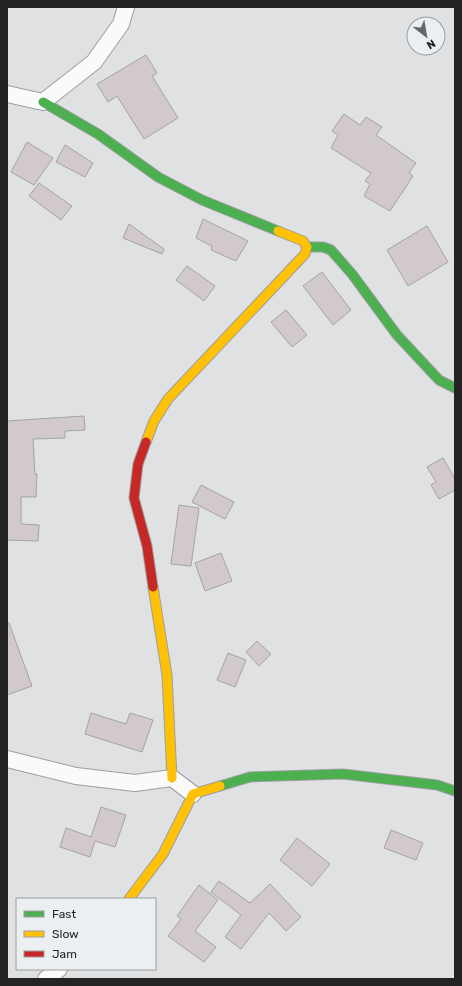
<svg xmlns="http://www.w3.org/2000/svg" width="462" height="986" font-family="Rubik,sans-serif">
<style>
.building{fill:#d1c9ce;stroke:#a4a3a4}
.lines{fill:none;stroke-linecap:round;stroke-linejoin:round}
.street-casing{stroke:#9d9e9f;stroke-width:18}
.fast-casing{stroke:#9d9e9f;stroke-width:11}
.slow-casing{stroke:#9d9e9f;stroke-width:11}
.jam-casing{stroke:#9d9e9f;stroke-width:11}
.street{stroke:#fafafb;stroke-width:16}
.fast{stroke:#4caf50;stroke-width:9}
.slow{stroke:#ffc107;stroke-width:9}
.jam{stroke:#c62828;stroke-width:9}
</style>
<rect width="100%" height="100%" fill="#e0e1e3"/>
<path class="building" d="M146,55L157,73L152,76L178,118L144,139L117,96L108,102L97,84Z
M344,114L360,125L366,117L382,127L376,135L416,163L409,173L413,176L390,211L364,196L370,184L365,181L371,173L331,148L338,135L332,131Z
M27,142L53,158L34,185L11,172Z
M65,145L93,163L85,177L56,162Z
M39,183L72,206L61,220L29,196Z
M203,219L248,241L236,261L211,250L212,246L196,238Z
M129,224L164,249L162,254L123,238Z
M427,226L448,262L408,286L387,250Z
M187,266L215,286L204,301L176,280Z
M322,272L351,310L333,325L303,286Z
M286,310L307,335L292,347L271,322Z
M84,416L85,430L65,431V438L33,439L35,474H37L36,497H21V524L39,525L38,541L7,540V421Z
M443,458L455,479V490L439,499L431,485L436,482L427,467Z
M201,485L234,502L225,519L192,502Z
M179,505L199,508L191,566L171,564Z
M221,553L232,581L205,591L195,563Z
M7,623H9L32,686L7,695Z
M257,641L271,654L259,666L246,652Z
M228,653L246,660L235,687L217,680Z
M91,713L126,724L130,713L153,720L142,752L85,734Z
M101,807L126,815L115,847L95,841L90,857L60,847L66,828L91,837Z
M391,830L423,843L416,860L384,848Z
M297,838L330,864L312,886L280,860Z
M219,881L250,903L270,884L301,917L286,931L269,913L241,949L225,937L241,915L211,892Z
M199,885L218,900L195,931L216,947L204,962L168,936L181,919L177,916Z"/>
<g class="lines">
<g class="street-casing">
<path id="street" d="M7,94L43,102L94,62L121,24L126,7
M7,759L76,776L135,783L172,778L193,794
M46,979L59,969"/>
</g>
<g class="fast-casing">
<path id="fast" d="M43,102L98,134L158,177L202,200L278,231
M307,247H323L331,250L352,274L397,335L439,380L455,388
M220,786L250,777L343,774L437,785L455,791"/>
</g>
<g class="slow-casing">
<path id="slow" d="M146,442L154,421L168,399L305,254L307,247L303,241L278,231
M153,587L167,675L172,778
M129,899L163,854L193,794L220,786"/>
</g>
<g class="jam-casing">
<path id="jam" d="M146,442L138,464L134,498L147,546L153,587"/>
</g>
<use href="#street" class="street"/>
<use href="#fast" class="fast"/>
<use href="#slow" class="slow"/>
<use href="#jam" class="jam"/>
</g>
<rect width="462" height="986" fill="none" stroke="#232324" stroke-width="16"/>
<rect x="16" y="898" width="140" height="72" fill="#eceff1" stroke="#9c9d9f"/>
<rect x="24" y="911" width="20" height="6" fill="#4caf50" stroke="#9c9d9f"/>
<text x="52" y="918" font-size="12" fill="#232324">Fast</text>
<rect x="24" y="931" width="20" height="6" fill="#ffc107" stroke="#9c9d9f"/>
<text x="52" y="938" font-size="12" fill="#232324">Slow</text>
<rect x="24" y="951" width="20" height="6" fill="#c62828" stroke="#9c9d9f"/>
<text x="52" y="958" font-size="12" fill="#232324">Jam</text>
<g transform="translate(426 36) rotate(149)"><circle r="19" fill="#eceff1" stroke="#9c9d9f"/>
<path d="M0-3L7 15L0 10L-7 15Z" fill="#656667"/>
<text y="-6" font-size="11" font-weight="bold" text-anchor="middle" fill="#232324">N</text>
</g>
</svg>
